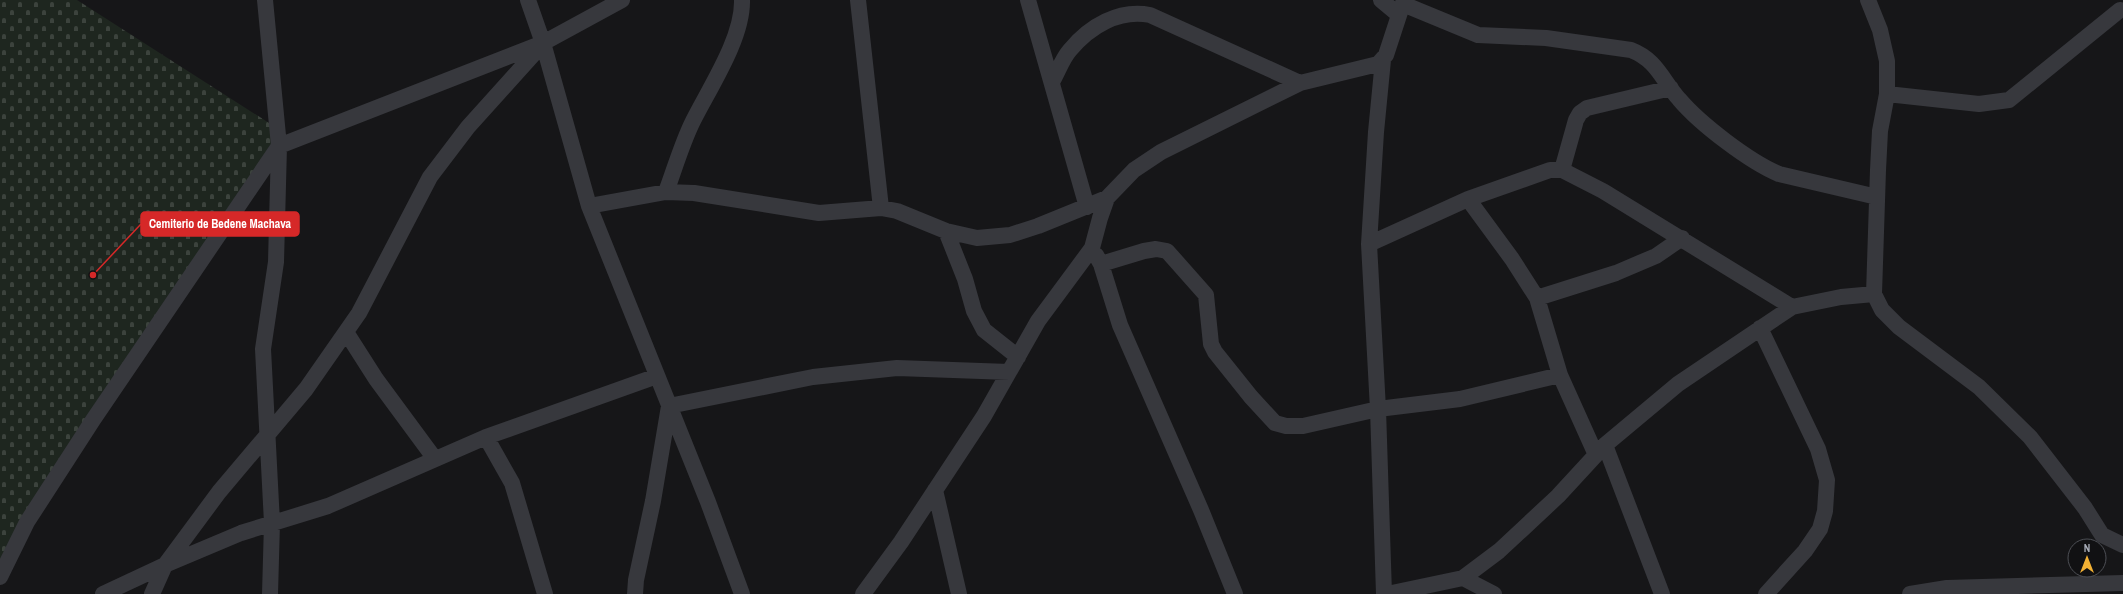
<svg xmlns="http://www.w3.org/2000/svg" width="2123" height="594" font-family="'Archivo Narrow',sans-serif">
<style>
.cemetery{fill:url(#cemetery-stones)}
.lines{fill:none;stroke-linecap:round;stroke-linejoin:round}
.minor{stroke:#37383d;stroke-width:16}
.leader{fill:none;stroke:#d62828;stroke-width:1.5}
.callout-dot{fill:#d62828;stroke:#111113;stroke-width:1.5}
.callout{fill:#d62828;stroke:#d62828;stroke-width:1.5}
.callout-label{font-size:12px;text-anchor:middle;font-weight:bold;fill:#fff}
</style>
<defs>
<pattern id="cemetery-stones" width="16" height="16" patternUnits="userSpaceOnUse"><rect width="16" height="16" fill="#1e261f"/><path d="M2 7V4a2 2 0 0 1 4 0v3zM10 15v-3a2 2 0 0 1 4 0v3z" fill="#3c433d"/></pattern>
</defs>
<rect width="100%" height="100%" fill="#161618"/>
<path class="cemetery" d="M0,0H77L280,130L0,564Z"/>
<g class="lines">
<path class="minor" d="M265,0L279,146L276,262L263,349L272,523L270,594
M528,0L543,43L589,206L708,502L742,594
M858,0L881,208
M1028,0L1087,207
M1381,0L1399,15
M1868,0L1880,30L1887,61V94L1880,131L1878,170L1874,294L1882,310L1899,327L1979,387L2030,437L2085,508L2102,535L2123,545
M1403,4L1478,35L1546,38L1631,50C1657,60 1662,80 1679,99C1700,124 1750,162 1779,174L1877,197
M1383,60L1376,132L1369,244L1378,409L1384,594
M1052,82C1058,72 1062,59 1070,50C1090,26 1119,9 1150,15L1300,83
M1887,94L1979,104L2009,100L2120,10
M1562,170L1576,120L1580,113L1587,108L1671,88
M666,192C675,168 682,143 693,121C710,87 743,38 742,0
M1468,199L1512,259L1537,298L1560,375L1596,455
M589,206L666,192L694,193L819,213L881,208L897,211L946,231L977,238L1010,235L1038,226L1107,198
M946,231L965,279L974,311L984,330L1018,357
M1369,244L1468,199L1550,170H1562L1603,191L1792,307
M1096,255L1101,264L1120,325L1201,510L1235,594
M1101,264L1144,251L1156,249L1167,251L1206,295L1211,344L1215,352L1251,397L1275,423L1286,426H1303L1378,409L1460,399L1560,375
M1537,298L1616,273L1656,256L1682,238
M1760,328L1818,449L1827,480L1825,511L1820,529L1805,551L1766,594
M346,332L376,379L435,459
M486,437L512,483L545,594
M1605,445L1662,594
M935,490L959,594
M0,577L27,522L93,420L279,146L543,43L622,0
M1463,578L1494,594
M103,594L165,565L219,492L306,389L359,313L430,177L468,127L541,46
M152,594L165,565L241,533L328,506L486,437L657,376
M635,594L636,580L653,501L669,406L813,377L897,368L1009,372
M863,594L901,542L984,416L1038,321L1092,248L1100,218L1107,198L1134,170L1161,152L1300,83L1378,64L1386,55L1404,0
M1387,594L1463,578L1499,551L1558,496L1605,445L1678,384L1792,307L1841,297L1874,294
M1910,594L1947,588L2123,583"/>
</g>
<path class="leader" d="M93 275L141 224"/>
<circle class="callout-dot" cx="93" cy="275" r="4"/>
<rect class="callout" x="141" y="212" width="158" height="24" rx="4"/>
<g class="callout-label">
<text x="220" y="228">Cemiterio de Bedene Machava</text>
</g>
<g transform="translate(2087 558)"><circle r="19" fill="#111113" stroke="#4d4f55"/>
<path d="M0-3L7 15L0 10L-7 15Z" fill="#f2b134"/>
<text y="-6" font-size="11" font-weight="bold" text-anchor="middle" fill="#a8adb8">N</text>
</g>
</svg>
